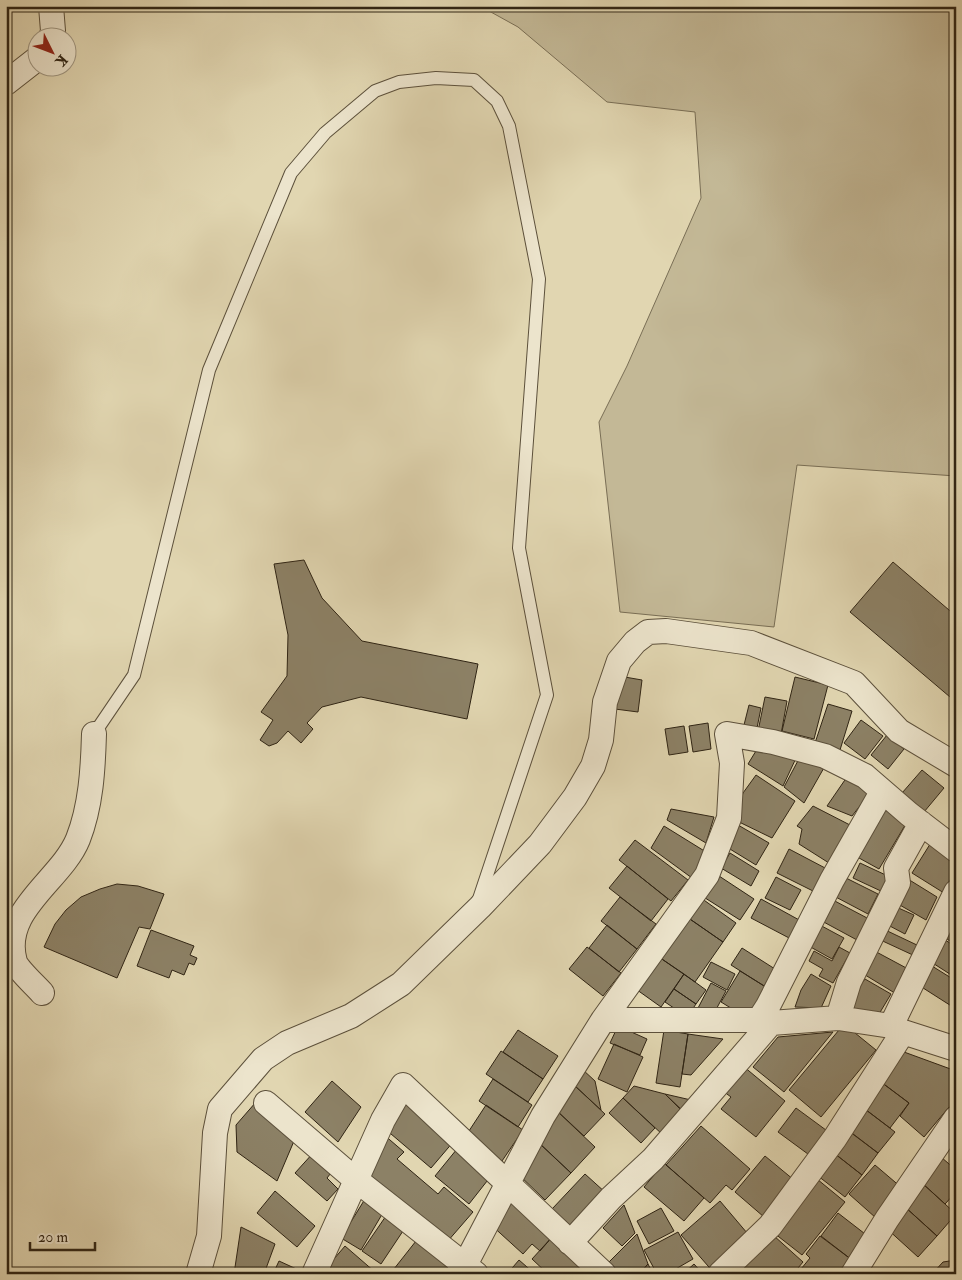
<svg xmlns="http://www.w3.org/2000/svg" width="962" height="1280" font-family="'IM FELL Double Pica',serif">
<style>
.green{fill:#c3b896;stroke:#796e55}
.building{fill:#8c8166;stroke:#2f2414}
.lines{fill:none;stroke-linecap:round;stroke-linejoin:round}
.service-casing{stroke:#5c503b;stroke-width:14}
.minor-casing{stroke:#5c503b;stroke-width:26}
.service{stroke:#ece4cc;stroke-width:12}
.minor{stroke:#ece4cc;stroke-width:24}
</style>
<rect width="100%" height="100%" fill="#e1d6b1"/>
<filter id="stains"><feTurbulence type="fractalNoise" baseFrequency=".004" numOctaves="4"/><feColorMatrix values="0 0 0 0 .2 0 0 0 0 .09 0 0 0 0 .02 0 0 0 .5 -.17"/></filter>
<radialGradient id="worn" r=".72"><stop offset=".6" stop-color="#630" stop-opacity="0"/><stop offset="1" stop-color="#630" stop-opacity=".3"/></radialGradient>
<path class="green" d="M480,6H956V476L797,465L774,627L620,612L599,422L627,366L701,198L695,112L607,102L518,27Z"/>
<path class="building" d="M304,560L322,598L362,641L478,664L467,719L361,697L322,707L307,723L313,729L301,743L288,731L277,743L269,746L260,740L273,720L261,712L287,676L288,635L274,564Z
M893,562L956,616V660L952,665L956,668V690L950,697L850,612Z
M619,676L642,680L638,712L615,709Z
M795,677L828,685L814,739L782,731Z
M765,697L787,701L780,740L757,736Z
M828,704L852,711L840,750L815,743Z
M749,705L761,708L757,728L744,725Z
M861,720L883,736L865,759L844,743Z
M708,723L711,749L693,752L689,726Z
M684,726L688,752L669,755L665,729Z
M887,735L904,749L888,769L871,755Z
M759,746L797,756L783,786L748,764Z
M801,755L825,766L804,803L784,787Z
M922,770L944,788L924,812L902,793Z
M849,774L870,793L852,816L827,806Z
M756,775L795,801L772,838L735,820L743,793Z
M813,806L850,825L829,863L799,844L802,829L797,826Z
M878,806L907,822L879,869L850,853Z
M671,809L714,817L706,843L667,820Z
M738,825L769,843L756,865L725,846Z
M664,826L706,852L692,878L651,848Z
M635,840L688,880L671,901L619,860Z
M932,841L956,860V868L944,893L912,873Z
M789,849L827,869L815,892L777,873Z
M730,853L759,871L751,886L721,868Z
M860,863L890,877L883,892L853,878Z
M627,866L668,899L651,921L609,888Z
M716,874L754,899L740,920L702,896Z
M842,876L878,894L868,914L832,895Z
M903,876L937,897L926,920L891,900Z
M776,877L801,890L790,910L765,898Z
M117,884L138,886L164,894L150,929L139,927L117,978L44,947L55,924L66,910L81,897L100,889Z
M620,897L656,924L637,949L601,921Z
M701,898L736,923L723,942L687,917Z
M761,899L801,921L791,939L751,918Z
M831,899L869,919L857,940L820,920Z
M894,906L914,915L905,934L886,924Z
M684,915L723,942L695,982L656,955Z
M956,917V945L941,935Z
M818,924L844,938L832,959L807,945Z
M607,925L637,949L619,972L589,948Z
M879,927L919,946L915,956L874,937Z
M151,930L194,946L190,955L197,958L194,965L189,963L184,975L172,970L169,978L137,966Z
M942,938L956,947V978L928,960Z
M587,947L621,973L603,996L569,969Z
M839,947L850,953L833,983L819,976L823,969L809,961L814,951L832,961Z
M742,948L775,969L764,986L731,965Z
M869,948L910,970L898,995L857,970Z
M656,955L684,974L661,1007L633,987Z
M711,962L735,974L727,990L703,977Z
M932,966L956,981V1009L920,986Z
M740,971L766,987L747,1018L721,1002Z
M684,974L706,990L696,1004L674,989Z
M811,974L831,986L821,1008L795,1007L801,990Z
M865,979L891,994L879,1014L843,1008Z
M711,983L726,991L712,1017L697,1010Z
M674,989L696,1004L687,1017L665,1002Z
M844,1024L876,1050L821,1117L789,1090Z
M618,1026L647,1039L640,1055L610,1043Z
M518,1030L558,1056L543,1079L503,1052Z
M664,1030L688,1034L680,1087L656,1083Z
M833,1032L784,1092L753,1067L778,1037Z
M688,1034L723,1039L691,1075L682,1074Z
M614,1044L643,1057L627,1092L598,1079Z
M501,1051L543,1079L528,1102L486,1074Z
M904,1052L956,1071V1107L953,1110L949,1107L924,1137L900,1116L909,1103L881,1082Z
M743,1066L785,1101L756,1137L721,1109L731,1097L723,1091Z
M582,1069L595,1081L601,1110L574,1085Z
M493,1079L532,1105L518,1127L479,1101Z
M332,1081L361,1107L338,1142L305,1112Z
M881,1082L909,1103L890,1128L862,1107Z
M574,1085L605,1114L584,1136L553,1107Z
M634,1086L665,1094L684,1112L663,1135L623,1098Z
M665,1094L691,1100L681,1110Z
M623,1098L655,1128L641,1143L609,1113Z
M407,1101L454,1141L431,1168L384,1128Z
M256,1102L297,1134L277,1181L237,1152L236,1125Z
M486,1105L523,1130L502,1161L465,1137Z
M796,1108L830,1133L812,1157L778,1132Z
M865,1109L895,1132L878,1153L848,1130Z
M558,1112L595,1147L571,1173L534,1138Z
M701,1126L750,1169L732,1190L726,1185L710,1203L666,1165Z
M850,1132L878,1153L862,1175L834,1153Z
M383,1134L404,1152L397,1159L438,1194L444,1187L473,1212L447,1242L364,1171Z
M541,1145L571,1173L545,1200L516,1172Z
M457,1149L491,1176L469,1204L435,1176Z
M830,1150L862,1175L845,1197L813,1172Z
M314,1152L334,1169L327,1178L338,1189L327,1201L295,1173Z
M765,1156L794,1180L764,1217L735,1192Z
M941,1157L956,1170V1192L945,1204L920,1181Z
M664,1163L704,1198L684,1221L644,1187Z
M875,1165L902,1188L876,1218L849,1194Z
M585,1174L606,1193L573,1228L552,1209Z
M817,1179L845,1202L802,1255L774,1233Z
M923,1184L956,1214L937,1236L904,1206Z
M275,1191L315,1226L297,1247L257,1213Z
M513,1197L553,1236L540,1251L532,1244L523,1254L489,1223Z
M365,1199L384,1211L361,1250L341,1238Z
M720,1201L753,1240L715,1274L681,1235Z
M624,1205L635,1233L622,1246L603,1228Z
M904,1206L937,1236L918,1257L885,1227Z
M661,1208L674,1231L649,1244L637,1221Z
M388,1213L407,1225L381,1264L362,1251Z
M838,1213L869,1237L852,1260L821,1236Z
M241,1227L275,1244L264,1274H234Z
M678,1232L693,1259L667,1274H657L644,1250Z
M637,1234L648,1264L639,1274H621L609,1262Z
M773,1235L803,1262L793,1274H739Z
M553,1236L584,1264L575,1274H548L532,1259Z
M820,1236L852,1260L841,1274H807L801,1269L810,1258L806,1254Z
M416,1241L449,1268L444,1274H390Z
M345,1246L375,1272L373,1274H325L328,1266Z
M519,1260L535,1274H507Z
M956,1260V1274H932L943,1262Z
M279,1261L303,1272V1274H273Z
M648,1264L653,1274H639Z
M694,1264L703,1274H683Z"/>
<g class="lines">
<g class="service-casing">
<path id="service" d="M94,734L134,675L209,370L291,173L325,133L375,91L399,82L436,78L474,80L497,101L509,126L539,279L519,548L547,695L478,902"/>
</g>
<g class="minor-casing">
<path id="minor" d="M51,38L53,31L51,6
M6,83L38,58
M42,993C35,985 19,971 15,962C0,910 61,881 78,839C91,806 93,769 94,734
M838,1018L849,982L898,883L896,868L921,823
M603,1020L707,875L729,818L732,763L727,734L773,742L825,756L865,776L909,814L956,850
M759,1020L768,1006L832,880L882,792
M891,1026L956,892
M266,1103L350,1175L476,1274
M570,1243L611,1198L653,1159L771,1023
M198,1274L209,1236L215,1133L220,1109L263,1059L287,1043L351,1016L401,984L480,907L540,844L575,797L593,766L601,740L605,702L619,661L635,642L648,632L666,631L751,643L854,683L899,731L956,765
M314,1274L383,1120L403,1085L604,1274
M458,1274L465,1265L543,1116L603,1020H759L771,1023L838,1018L891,1026L903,1032L956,1049
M720,1274L770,1226L835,1138L903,1032
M853,1274L887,1219L956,1118"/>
</g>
<use href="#service" class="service"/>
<use href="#minor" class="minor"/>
</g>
<rect width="962" height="1280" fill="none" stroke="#e1d6b1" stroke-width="25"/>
<rect x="8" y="8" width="947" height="1265" fill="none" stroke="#2f2414" stroke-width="2.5"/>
<rect x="12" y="12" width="937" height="1255" fill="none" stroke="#2f2414"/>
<g transform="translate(52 52) rotate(132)"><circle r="24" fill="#ece4cc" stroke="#a09782"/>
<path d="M0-4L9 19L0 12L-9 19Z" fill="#8f2418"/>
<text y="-8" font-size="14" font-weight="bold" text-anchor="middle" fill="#2f2414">K</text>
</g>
<path d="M30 1242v8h65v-8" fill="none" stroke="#2f2414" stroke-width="2.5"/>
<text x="38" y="1242" font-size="15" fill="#2f2414" stroke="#ece4cc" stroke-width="4" paint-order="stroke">20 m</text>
<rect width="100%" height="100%" filter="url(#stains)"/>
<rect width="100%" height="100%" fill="url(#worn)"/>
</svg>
